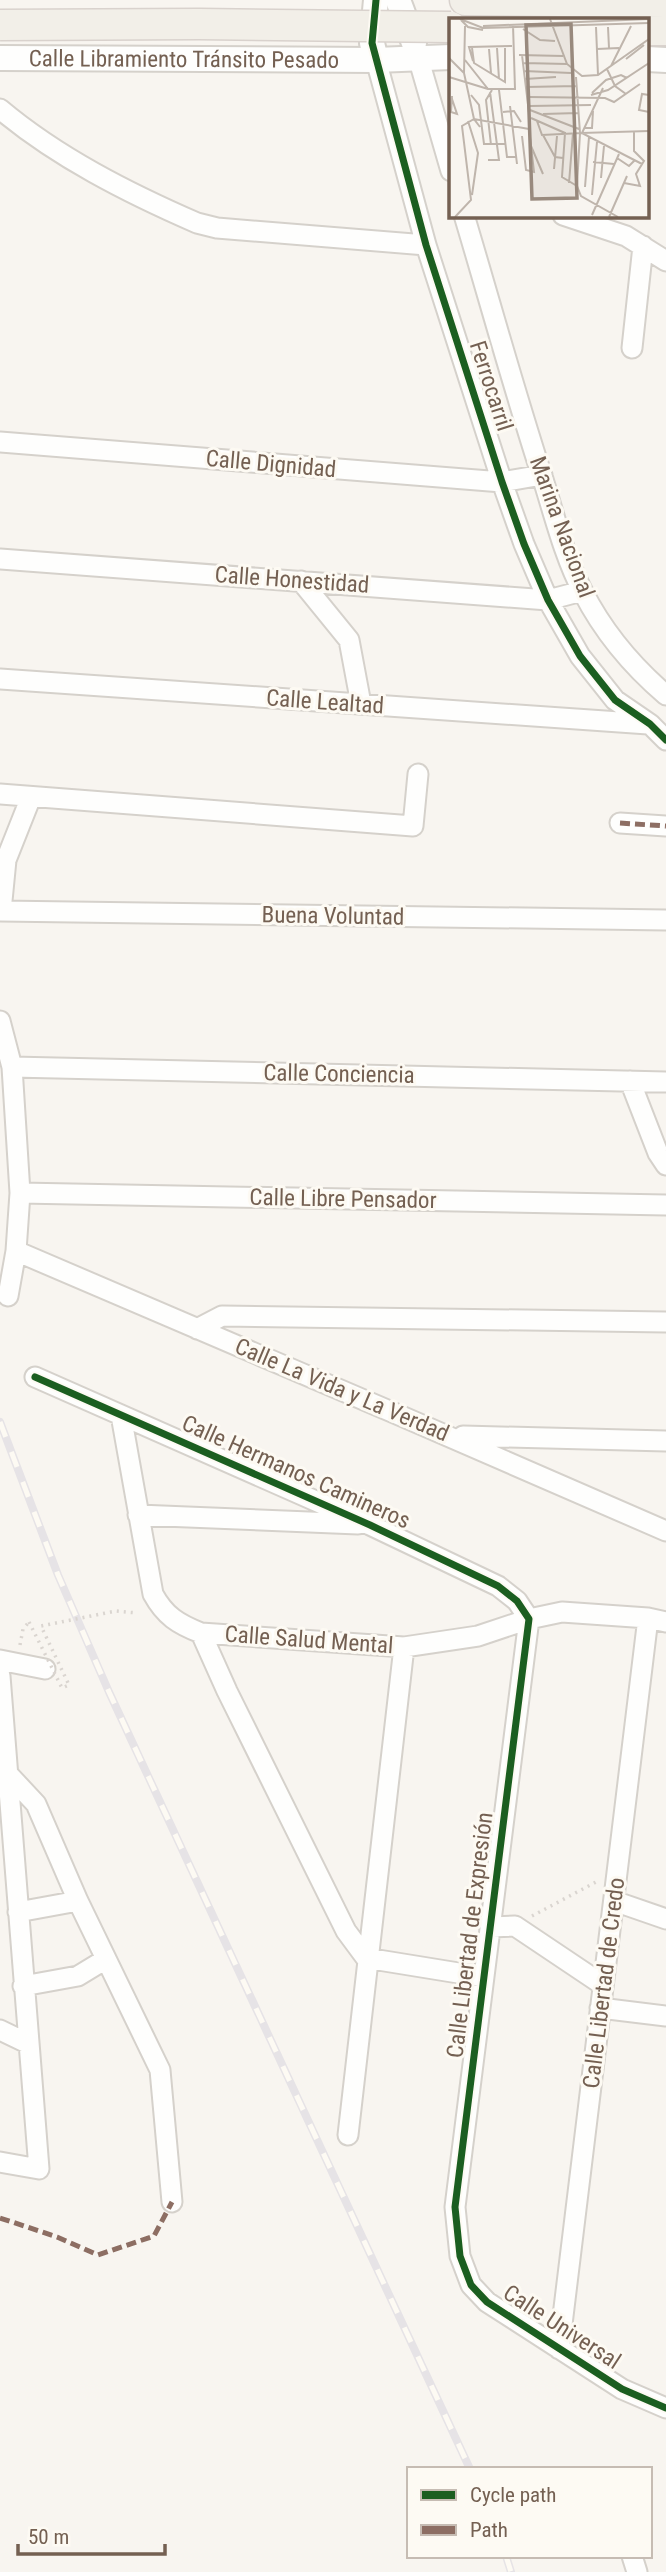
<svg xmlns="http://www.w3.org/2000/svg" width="666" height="2572" font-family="'Roboto Condensed',sans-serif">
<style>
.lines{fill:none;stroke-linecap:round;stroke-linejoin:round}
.minor-casing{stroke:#d5d1cb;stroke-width:23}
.tertiary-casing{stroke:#d5d1cb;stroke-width:28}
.primary-casing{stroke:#d9d2cd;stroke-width:33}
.path{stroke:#dad5d0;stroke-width:3.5;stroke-dasharray:2 5;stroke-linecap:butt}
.minor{stroke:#fefefd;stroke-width:19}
.tertiary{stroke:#fefefd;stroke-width:24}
.primary{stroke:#f2efe8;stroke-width:30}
.rail-casing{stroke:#e6e3e6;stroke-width:8}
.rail{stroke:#fdfaf3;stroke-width:5;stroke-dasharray:16;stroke-linecap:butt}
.primary-bridge-casing{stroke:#d9d2cd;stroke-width:33;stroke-linecap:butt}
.path-bridge{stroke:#dad5d0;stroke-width:3.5;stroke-dasharray:2 5;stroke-linecap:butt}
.primary-bridge{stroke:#f2efe8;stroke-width:30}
.quiet{stroke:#8d6e63;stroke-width:5;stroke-dasharray:10 5;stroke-linecap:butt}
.cycleway-casing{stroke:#fdfaf3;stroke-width:11}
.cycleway{stroke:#1b5e20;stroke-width:7}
.labels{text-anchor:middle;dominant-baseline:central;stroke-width:6;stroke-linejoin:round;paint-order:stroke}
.street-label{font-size:23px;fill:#746052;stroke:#fdfaf3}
.inset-road{fill:none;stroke:#bfb5ac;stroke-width:2}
.view{fill:#998a7e;fill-opacity:0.15;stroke:#998a7e;stroke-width:3.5}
.inset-edge{fill:none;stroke:#746052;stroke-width:3.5}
</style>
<rect width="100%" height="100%" fill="#f8f5f0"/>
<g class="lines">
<g class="minor-casing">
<path id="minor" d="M418,57L451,171
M376,60L426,245L502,482L524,544L548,600L580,656L615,700L650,724L666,740
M0,109C57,157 128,193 197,223L217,228L426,245
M464,215C490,302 514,390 542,476C554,514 564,556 583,592C603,631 632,666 666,695
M563,215L626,236L666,261
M632,348L643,246
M0,442L502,482L542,475
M0,559L548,600L582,591
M301,581L349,640L361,704
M0,679L648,724
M0,794L413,826L418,774
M620,823L666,826
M0,911L666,920
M1,911L6,860L31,797
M0,1021L12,1067L20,1193L16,1251L8,1296
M12,1067L666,1082
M630,1081L658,1153L666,1165
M20,1193L666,1205
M16,1251C233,1344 450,1436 666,1531
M197,1329L222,1316L666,1322
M35,1377L370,1525L498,1586L517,1601L529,1619L455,2207L460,2256L471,2285L487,2302L622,2389L666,2408
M121,1415L153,1594C165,1616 178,1624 201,1633L404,1647L478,1636L529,1619L562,1612L648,1618L666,1622
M463,1436L666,1441
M138,1515L358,1524
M201,1633L227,1691L346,1931L366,1958L483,1977
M0,1660L45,1669
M0,1676L39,2169L0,2162
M8,1774L36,1804L78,1901L160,2070L172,2202
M614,1901L666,1919
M18,1912L78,1901
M491,1927L515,1926L603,1985
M23,1986L78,1976L106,1959
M600,2008L666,2016
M0,2030L29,2044
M348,2135L404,1647
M559,2349L648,1618
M632,2556L637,2572"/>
</g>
<g class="tertiary-casing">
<g id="tertiary">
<path d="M376,0L372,43L376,60"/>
<path d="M398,0L414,43"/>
<path id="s1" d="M0,58L376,60L451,57"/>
<path d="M647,59L666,60"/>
</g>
</g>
<g class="primary-casing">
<path id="primary" d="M465,0L666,2
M647,30H666"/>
</g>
<path class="path" d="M20,1645L23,1629L29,1622
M532,1916L596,1882"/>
<use href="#minor" class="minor"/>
<use href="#tertiary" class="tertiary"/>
<use href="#primary" class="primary"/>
<g class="rail-casing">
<path id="rail" d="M0,1422L58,1575L109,1692L470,2469
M506,2556L511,2572"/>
</g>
<use href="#rail" class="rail"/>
<g class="primary-bridge-casing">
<path id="primary-bridge" d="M0,25L199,24L451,27"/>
</g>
<path class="path-bridge" d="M29,1622L62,1688L69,1685L41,1626L116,1611L137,1613"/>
<use href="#primary-bridge" class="primary-bridge"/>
<path class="quiet" d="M620,823L666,826
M0,2218L57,2237L98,2255L154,2236L172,2202"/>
<g class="cycleway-casing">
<path id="cycleway" d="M376,0L372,43L426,245L502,482L524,544L548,600L580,656L615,700L650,724L666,740
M35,1377L370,1525L498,1586L517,1601L529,1619L455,2207L460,2256L471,2285L487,2302L622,2389L666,2408"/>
</g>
<use href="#cycleway" class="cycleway"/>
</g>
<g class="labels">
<g class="street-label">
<text stroke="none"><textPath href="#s1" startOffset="184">Calle Libramiento Tránsito Pesado</textPath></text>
<text transform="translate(491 386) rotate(72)">Ferrocarril</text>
<text transform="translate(271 464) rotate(5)">Calle Dignidad</text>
<text transform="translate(562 527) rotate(70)">Marina Nacional</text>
<text transform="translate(292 580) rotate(4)">Calle Honestidad</text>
<text transform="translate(325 702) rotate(4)">Calle Lealtad</text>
<text transform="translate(333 916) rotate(1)">Buena Voluntad</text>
<text transform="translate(339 1074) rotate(1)">Calle Conciencia</text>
<text transform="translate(343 1199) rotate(1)">Calle Libre Pensador</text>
<text transform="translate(342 1390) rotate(23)">Calle La Vida y La Verdad</text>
<text transform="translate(296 1472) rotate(24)">Calle Hermanos Camineros</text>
<text transform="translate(309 1640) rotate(4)">Calle Salud Mental</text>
<text transform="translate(470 1935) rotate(-83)">Calle Libertad de Expresión</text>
<text transform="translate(604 1983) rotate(-83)">Calle Libertad de Credo</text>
<text transform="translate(562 2327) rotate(33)">Calle Universal</text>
</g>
</g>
<g transform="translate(449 18)">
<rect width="200" height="200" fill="#f8f5f0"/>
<path class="inset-road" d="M11,1L34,10L200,5M101,1L118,46L133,58L149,57L200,21M12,2L19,9L34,12M34,8L200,1M147,9L149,57M159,9L160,30M74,11L91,22L106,23M23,30L25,45L56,64V30M48,30L50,61M40,31L42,55M148,31L170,30M70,37L114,38M73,37L80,95M0,40L15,55L25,101L31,109M177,41L195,27M16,42L39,71H66L64,7M24,43L20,29L63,28M74,45L118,46M162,48L182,8M158,51L166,68L177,76M75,53L122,55M15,55L16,8M0,59L39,71M127,59L131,115L128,168M76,61L107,59M77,69L128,68M154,70L133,115L200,113M50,72L58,139H67M143,75L157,62L172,57L178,60M22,77L30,87L35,126H57M142,77L159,72L200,45M200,77L193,76L190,92L200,94M3,78L2,94L8,96L3,81M80,79L156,80L165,84L191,66M61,88L68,146M81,88L142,87M81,92L130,111M54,94L65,93L72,104M94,96L129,95M82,100L116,115L113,159L128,168M19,103L29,135L23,177M88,103L93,117L133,115L193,146M135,110H143L144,93M94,117L106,139L114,140M73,118L77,152L85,154L81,119M42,127L37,82L43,72M82,128L94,156M168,140L180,148L186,142M39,142H50L41,74M144,144L165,146M105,151L108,118M152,160L155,128M120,165L124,115M175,165L191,168L187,156L195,143L185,133V113M128,168L132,178L169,199M136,169L140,119M143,177L148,124M143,197L170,136M6,199L22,182L13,108L25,101L80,111M160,199L178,158"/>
<path class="view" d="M122,6L128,180L83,181L77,7Z"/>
<rect width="200" height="200" class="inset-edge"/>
</g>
<rect x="407" y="2467" width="245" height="91" fill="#fdfaf3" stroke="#c6bcb3" stroke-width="2"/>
<rect x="421" y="2490" width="35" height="10" fill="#1b5e20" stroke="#c6bcb3" stroke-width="2"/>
<text x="470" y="2502" font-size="21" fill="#746052">Cycle path</text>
<rect x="421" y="2525" width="35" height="10" fill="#8d6e63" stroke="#c6bcb3" stroke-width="2"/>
<text x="470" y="2537" font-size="21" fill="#746052">Path</text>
<path d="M18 2544v10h147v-10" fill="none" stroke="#746052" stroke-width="3.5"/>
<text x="28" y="2544" font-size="21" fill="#746052" stroke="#fdfaf3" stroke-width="5" paint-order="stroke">50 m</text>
</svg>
